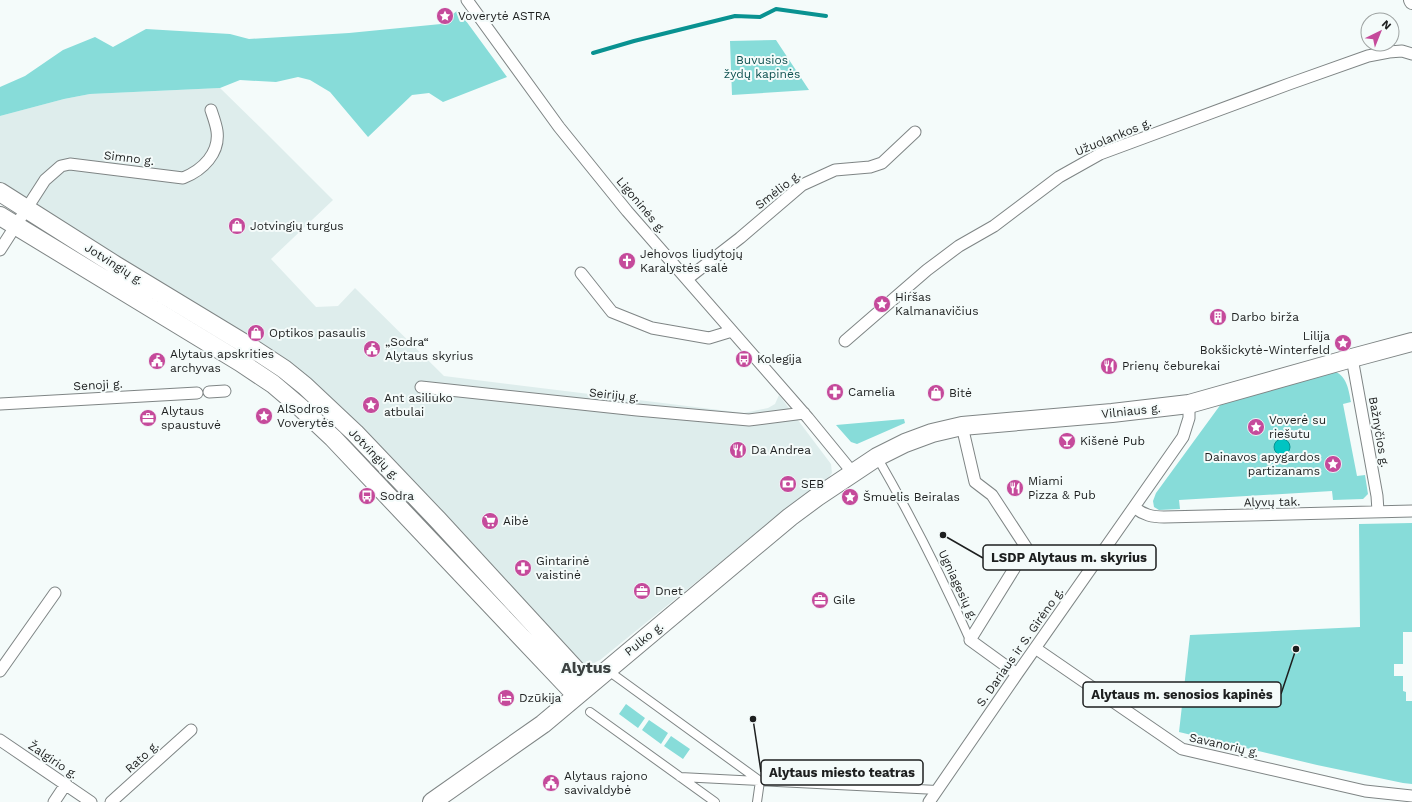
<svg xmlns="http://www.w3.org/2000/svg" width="1412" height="802" font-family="'Work Sans',sans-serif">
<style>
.built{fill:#deedec}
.green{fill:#87dcd9}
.water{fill:#00c4c2;stroke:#099291}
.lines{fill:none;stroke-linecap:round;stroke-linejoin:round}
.stream{stroke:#099291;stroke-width:4}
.pedestrian-casing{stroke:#7f8585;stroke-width:10}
.minor-casing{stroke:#7f8585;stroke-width:13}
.tertiary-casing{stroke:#7f8585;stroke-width:16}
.primary-casing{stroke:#7f8585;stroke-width:20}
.pedestrian{stroke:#fff;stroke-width:8}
.minor{stroke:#fff;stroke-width:11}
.tertiary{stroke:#fff;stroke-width:14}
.primary{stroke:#fff;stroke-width:18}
.labels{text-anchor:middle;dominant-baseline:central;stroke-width:4;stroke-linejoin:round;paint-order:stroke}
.poi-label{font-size:12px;fill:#1d1f1f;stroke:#f4fbfa;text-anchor:start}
.park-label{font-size:12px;fill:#0f5251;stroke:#f4fbfa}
.street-label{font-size:12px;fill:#1d1f1f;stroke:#f4fbfa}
.district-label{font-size:16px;font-weight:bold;fill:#3c4241;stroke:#f4fbfa}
.leader{fill:none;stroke:#1d1f1f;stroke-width:1.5}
.callout-dot{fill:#1d1f1f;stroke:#f4fbfa;stroke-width:1.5}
.callout{fill:#f4fbfa;stroke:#1d1f1f;stroke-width:1.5}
.callout-label{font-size:13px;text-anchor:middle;font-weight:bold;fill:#1d1f1f}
</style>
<rect width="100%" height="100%" fill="#f4fbfa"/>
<path class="built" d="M220,88L265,132L333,200L271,259L316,307L338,306L355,288L444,376L744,413L768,408L775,404L779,395L831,464L832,473L829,477L801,497L600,660L594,663L581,664L345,415L102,249L0,183V116L64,99L90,94Z"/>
<path class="green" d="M458,10L507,77L443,102L429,93L412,95L368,137L330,92L310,80L298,77L276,82L240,80L220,88L90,94L64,99L0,116V87L25,76L63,50L95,37L113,47L146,29L230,34L249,39L349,33L441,24Z
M776,40L809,90L732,95L730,41Z
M1336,372C1347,377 1349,391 1351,402L1343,404L1357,476L1365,475L1368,494L1363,499L1333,500L1332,491L1179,500L1180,509L1159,510L1154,507L1153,501L1156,493L1221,404Z
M904,419L905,423L857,444L851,442L836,425Z
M1412,523V632H1403V664H1394V676H1403V691L1406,692V701H1412V784L1403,783L1317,765L1179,732L1190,635L1360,627L1359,524Z
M626,704L645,718L638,728L619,714Z
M649,720L668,733L661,744L642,730Z
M671,736L690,749L683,759L664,746Z"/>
<path class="water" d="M1274 447a8 8 0 1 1 16 0a8 8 0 1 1-16 0Z"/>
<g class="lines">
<path class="stream" d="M593,53L634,41L735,16L760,17L776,9L826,16"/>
<g class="pedestrian-casing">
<path id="pedestrian" d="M877,457C911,516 942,577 970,640
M614,675L760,781L757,802
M590,712L715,802
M680,777L937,790"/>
</g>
<g class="minor-casing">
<path id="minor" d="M467,0L559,127L627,211L808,418L853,473
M0,250L45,180L61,166L70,164L183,178C203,170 220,153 217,131C216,124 213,116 211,110
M581,273L612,312L652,328L709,338L732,331
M687,279L740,238L802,185L835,170L870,167L882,163L915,132
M845,341L927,270L959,246L994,226L1059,177L1100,154L1289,84L1368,56L1389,52L1402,51L1412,54
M1352,358L1377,496L1378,511
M421,387L637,410L749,420L804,413
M209,392L225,391
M0,404L197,393
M962,426L975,482L992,495L1026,547L1014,569L970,640L1017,674
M1135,508C1144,515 1152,517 1164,517L1412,511
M1035,648L1182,749L1365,791L1412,796
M0,671L55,593
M0,740L91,802
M54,802L66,784
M111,802L191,730
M929,802L1017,674L1183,437L1189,418V404"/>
</g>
<g class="tertiary-casing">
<path id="tertiary" d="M1411,0L1412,2"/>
</g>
<g class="primary-casing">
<path id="primary" d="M0,192L115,265L252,348L284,369L305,386L355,433L438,520L589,684
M0,216L240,362L273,384L300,407L333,438L576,695
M432,802L543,724L790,517L817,497L877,457L905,443L932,433L962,426L1112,413L1189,404L1352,358L1412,342"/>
</g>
<use href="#pedestrian" class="pedestrian"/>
<use href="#minor" class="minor"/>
<use href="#tertiary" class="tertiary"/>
<use href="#primary" class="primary"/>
</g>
<defs>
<g id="sight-disc" transform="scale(0.9)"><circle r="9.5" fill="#c54a9b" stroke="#f4fbfa"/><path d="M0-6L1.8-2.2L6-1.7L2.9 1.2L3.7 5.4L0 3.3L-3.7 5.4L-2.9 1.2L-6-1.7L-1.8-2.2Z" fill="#fff"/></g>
<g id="shop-disc" transform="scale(0.9)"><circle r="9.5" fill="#c54a9b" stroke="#f4fbfa"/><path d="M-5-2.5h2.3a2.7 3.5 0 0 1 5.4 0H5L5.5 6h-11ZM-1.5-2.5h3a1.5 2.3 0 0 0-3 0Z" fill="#fff"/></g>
<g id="church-disc" transform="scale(0.9)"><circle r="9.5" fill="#c54a9b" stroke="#f4fbfa"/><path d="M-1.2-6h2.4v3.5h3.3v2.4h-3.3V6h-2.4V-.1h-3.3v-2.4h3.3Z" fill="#fff"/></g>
<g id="building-disc" transform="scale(0.9)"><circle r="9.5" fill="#c54a9b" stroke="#f4fbfa"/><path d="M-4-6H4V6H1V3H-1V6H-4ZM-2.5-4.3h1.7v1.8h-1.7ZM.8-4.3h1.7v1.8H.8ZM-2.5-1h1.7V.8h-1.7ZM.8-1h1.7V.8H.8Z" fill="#fff"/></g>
<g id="civic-disc" transform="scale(0.9)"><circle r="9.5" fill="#c54a9b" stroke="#f4fbfa"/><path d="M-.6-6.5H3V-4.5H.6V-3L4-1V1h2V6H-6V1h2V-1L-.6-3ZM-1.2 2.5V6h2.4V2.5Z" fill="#fff"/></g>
<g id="bus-disc" transform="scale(0.9)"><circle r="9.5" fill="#c54a9b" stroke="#f4fbfa"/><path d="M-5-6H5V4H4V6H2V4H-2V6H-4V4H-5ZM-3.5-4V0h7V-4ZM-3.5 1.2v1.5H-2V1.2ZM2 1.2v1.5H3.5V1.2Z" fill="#fff"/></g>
<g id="restaurant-disc" transform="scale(0.9)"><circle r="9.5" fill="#c54a9b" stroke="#f4fbfa"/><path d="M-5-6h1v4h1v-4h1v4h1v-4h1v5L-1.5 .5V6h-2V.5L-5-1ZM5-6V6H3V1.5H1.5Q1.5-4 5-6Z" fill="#fff"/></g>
<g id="pharmacy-disc" transform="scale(0.9)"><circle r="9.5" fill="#c54a9b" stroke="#f4fbfa"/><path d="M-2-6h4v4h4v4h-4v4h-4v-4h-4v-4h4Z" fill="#fff"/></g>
<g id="office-disc" transform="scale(0.9)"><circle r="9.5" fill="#c54a9b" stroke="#f4fbfa"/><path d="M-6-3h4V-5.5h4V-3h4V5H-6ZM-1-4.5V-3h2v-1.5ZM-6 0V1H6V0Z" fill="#fff"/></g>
<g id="bar-disc" transform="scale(0.9)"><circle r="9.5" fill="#c54a9b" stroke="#f4fbfa"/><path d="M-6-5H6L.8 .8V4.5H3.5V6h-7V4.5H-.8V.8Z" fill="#fff"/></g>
<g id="bank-disc" transform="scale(0.9)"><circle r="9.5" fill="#c54a9b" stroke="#f4fbfa"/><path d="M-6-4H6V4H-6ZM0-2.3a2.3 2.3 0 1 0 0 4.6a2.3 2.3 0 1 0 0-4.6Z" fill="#fff"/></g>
<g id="supermarket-disc" transform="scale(0.9)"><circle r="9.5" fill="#c54a9b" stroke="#f4fbfa"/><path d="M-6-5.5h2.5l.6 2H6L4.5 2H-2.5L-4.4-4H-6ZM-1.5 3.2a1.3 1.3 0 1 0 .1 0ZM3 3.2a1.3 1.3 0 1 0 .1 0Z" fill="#fff"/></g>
<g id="hotel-disc" transform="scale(0.9)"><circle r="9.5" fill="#c54a9b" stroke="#f4fbfa"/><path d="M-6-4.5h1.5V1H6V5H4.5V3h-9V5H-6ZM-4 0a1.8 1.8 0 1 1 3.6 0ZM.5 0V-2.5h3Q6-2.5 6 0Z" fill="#fff"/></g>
</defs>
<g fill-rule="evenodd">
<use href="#sight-disc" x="445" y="16"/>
<use href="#shop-disc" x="237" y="226"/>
<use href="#church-disc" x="627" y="261"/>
<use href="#sight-disc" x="882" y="304"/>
<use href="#building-disc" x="1218" y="317"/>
<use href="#shop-disc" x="256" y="333"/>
<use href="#sight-disc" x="1343" y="343"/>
<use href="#civic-disc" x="372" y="349"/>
<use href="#bus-disc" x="744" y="359"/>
<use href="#civic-disc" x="157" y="361"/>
<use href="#restaurant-disc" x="1109" y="366"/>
<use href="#pharmacy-disc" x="835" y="392"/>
<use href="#shop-disc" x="936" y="393"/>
<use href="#sight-disc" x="371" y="405"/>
<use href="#sight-disc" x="264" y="416"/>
<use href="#office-disc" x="148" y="418"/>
<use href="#sight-disc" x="1256" y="427"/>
<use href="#bar-disc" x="1067" y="441"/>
<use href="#restaurant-disc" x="738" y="450"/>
<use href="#sight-disc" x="1333" y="464"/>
<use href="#bank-disc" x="788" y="484"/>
<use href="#restaurant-disc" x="1015" y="488"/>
<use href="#bus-disc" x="367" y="496"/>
<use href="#sight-disc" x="850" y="497"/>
<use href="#supermarket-disc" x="490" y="521"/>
<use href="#pharmacy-disc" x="523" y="568"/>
<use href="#office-disc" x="642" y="591"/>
<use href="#office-disc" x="820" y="600"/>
<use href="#hotel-disc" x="506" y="698"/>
<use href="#civic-disc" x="551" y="783"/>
</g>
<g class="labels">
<g class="poi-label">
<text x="458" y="16">Voverytė ASTRA</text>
<text x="250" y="226">Jotvingių turgus</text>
<text x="640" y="254">Jehovos liudytojų<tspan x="640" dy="14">Karalystės salė</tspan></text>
<text x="895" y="297">Hiršas<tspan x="895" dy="14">Kalmanavičius</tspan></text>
<text x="1231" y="317">Darbo birža</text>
<text x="269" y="333">Optikos pasaulis</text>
<text x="1330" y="336" text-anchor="end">Lilija<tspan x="1330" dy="14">Bokšickytė-Winterfeld</tspan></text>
<text x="385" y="342">„Sodra“<tspan x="385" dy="14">Alytaus skyrius</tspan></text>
<text x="170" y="354">Alytaus apskrities<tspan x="170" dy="14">archyvas</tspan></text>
<text x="757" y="359">Kolegija</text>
<text x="1122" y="366">Prienų čeburekai</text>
<text x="848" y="392">Camelia</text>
<text x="949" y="393">Bitė</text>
<text x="384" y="398">Ant asiliuko<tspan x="384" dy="14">atbulai</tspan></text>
<text x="277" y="409">AlSodros<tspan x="277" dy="14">Voverytės</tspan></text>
<text x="161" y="411">Alytaus<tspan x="161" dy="14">spaustuvė</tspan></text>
<text x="1269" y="420">Voverė su<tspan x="1269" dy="14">riešutu</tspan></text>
<text x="1080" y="441">Kišenė Pub</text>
<text x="751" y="450">Da Andrea</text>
<text x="1320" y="457" text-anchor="end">Dainavos apygardos<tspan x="1320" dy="14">partizanams</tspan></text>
<text x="1028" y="481">Miami<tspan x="1028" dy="14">Pizza &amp; Pub</tspan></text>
<text x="801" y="484">SEB</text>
<text x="380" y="496">Sodra</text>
<text x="863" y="497">Šmuelis Beiralas</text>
<text x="503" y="521">Aibė</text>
<text x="536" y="561">Gintarinė<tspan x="536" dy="14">vaistinė</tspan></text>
<text x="655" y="591">Dnet</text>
<text x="833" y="600">Gile</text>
<text x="519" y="698">Dzūkija</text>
<text x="564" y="776">Alytaus rajono<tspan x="564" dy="14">savivaldybė</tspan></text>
</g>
<g class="park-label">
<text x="762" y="60">Buvusios<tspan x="762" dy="14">žydų kapinės</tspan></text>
</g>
<g class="street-label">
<text transform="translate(1113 137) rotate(-22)">Užuolankos g.</text>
<text transform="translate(129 158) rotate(7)">Simno g.</text>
<text transform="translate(778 190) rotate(-38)">Smėlio g.</text>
<text transform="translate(641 205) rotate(50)">Ligoninės g.</text>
<text transform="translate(114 264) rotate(32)">Jotvingių g.</text>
<text transform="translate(98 385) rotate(-3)">Senoji g.</text>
<text transform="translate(614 395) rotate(6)">Seirijų g.</text>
<text transform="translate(1131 411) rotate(-6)">Vilniaus g.</text>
<text transform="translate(1379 432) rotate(80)">Bažnyčios g.</text>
<text transform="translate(374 454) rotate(46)">Jotvingių g.</text>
<text transform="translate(1272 502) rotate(-1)">Alyvų tak.</text>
<text transform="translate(958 585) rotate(65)">Ugniagesių g.</text>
<text transform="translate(644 639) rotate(-39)">Pulko g.</text>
<text transform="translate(1020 647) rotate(-55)">S. Dariaus ir S. Girėno g.</text>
<text transform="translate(1224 745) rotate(13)">Savanorių g.</text>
<text transform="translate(142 757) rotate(-42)">Rato g.</text>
<text transform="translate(53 760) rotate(34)">Žalgirio g.</text>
</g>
<g class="district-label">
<text x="586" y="667">Alytus</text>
</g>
</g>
<path class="leader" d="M943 535L983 558M1296 649L1281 694M753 719L761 772"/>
<g class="callout-dot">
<circle cx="943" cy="535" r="4"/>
<circle cx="1296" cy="649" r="4"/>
<circle cx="753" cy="719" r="4"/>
</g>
<g class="callout">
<rect x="983" y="545" width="173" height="25" rx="4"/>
<rect x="1083" y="682" width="198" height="25" rx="4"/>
<rect x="761" y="760" width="162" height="25" rx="4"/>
</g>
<g class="callout-label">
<text x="1069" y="562">LSDP Alytaus m. skyrius</text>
<text x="1182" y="699">Alytaus m. senosios kapinės</text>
<text x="842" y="777">Alytaus miesto teatras</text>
</g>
<g transform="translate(1380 32) rotate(43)"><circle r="19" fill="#f4fbfa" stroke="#9ea3a2"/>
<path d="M0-3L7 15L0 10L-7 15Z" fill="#c54a9b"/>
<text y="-6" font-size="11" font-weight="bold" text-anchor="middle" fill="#1d1f1f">N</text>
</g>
</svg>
